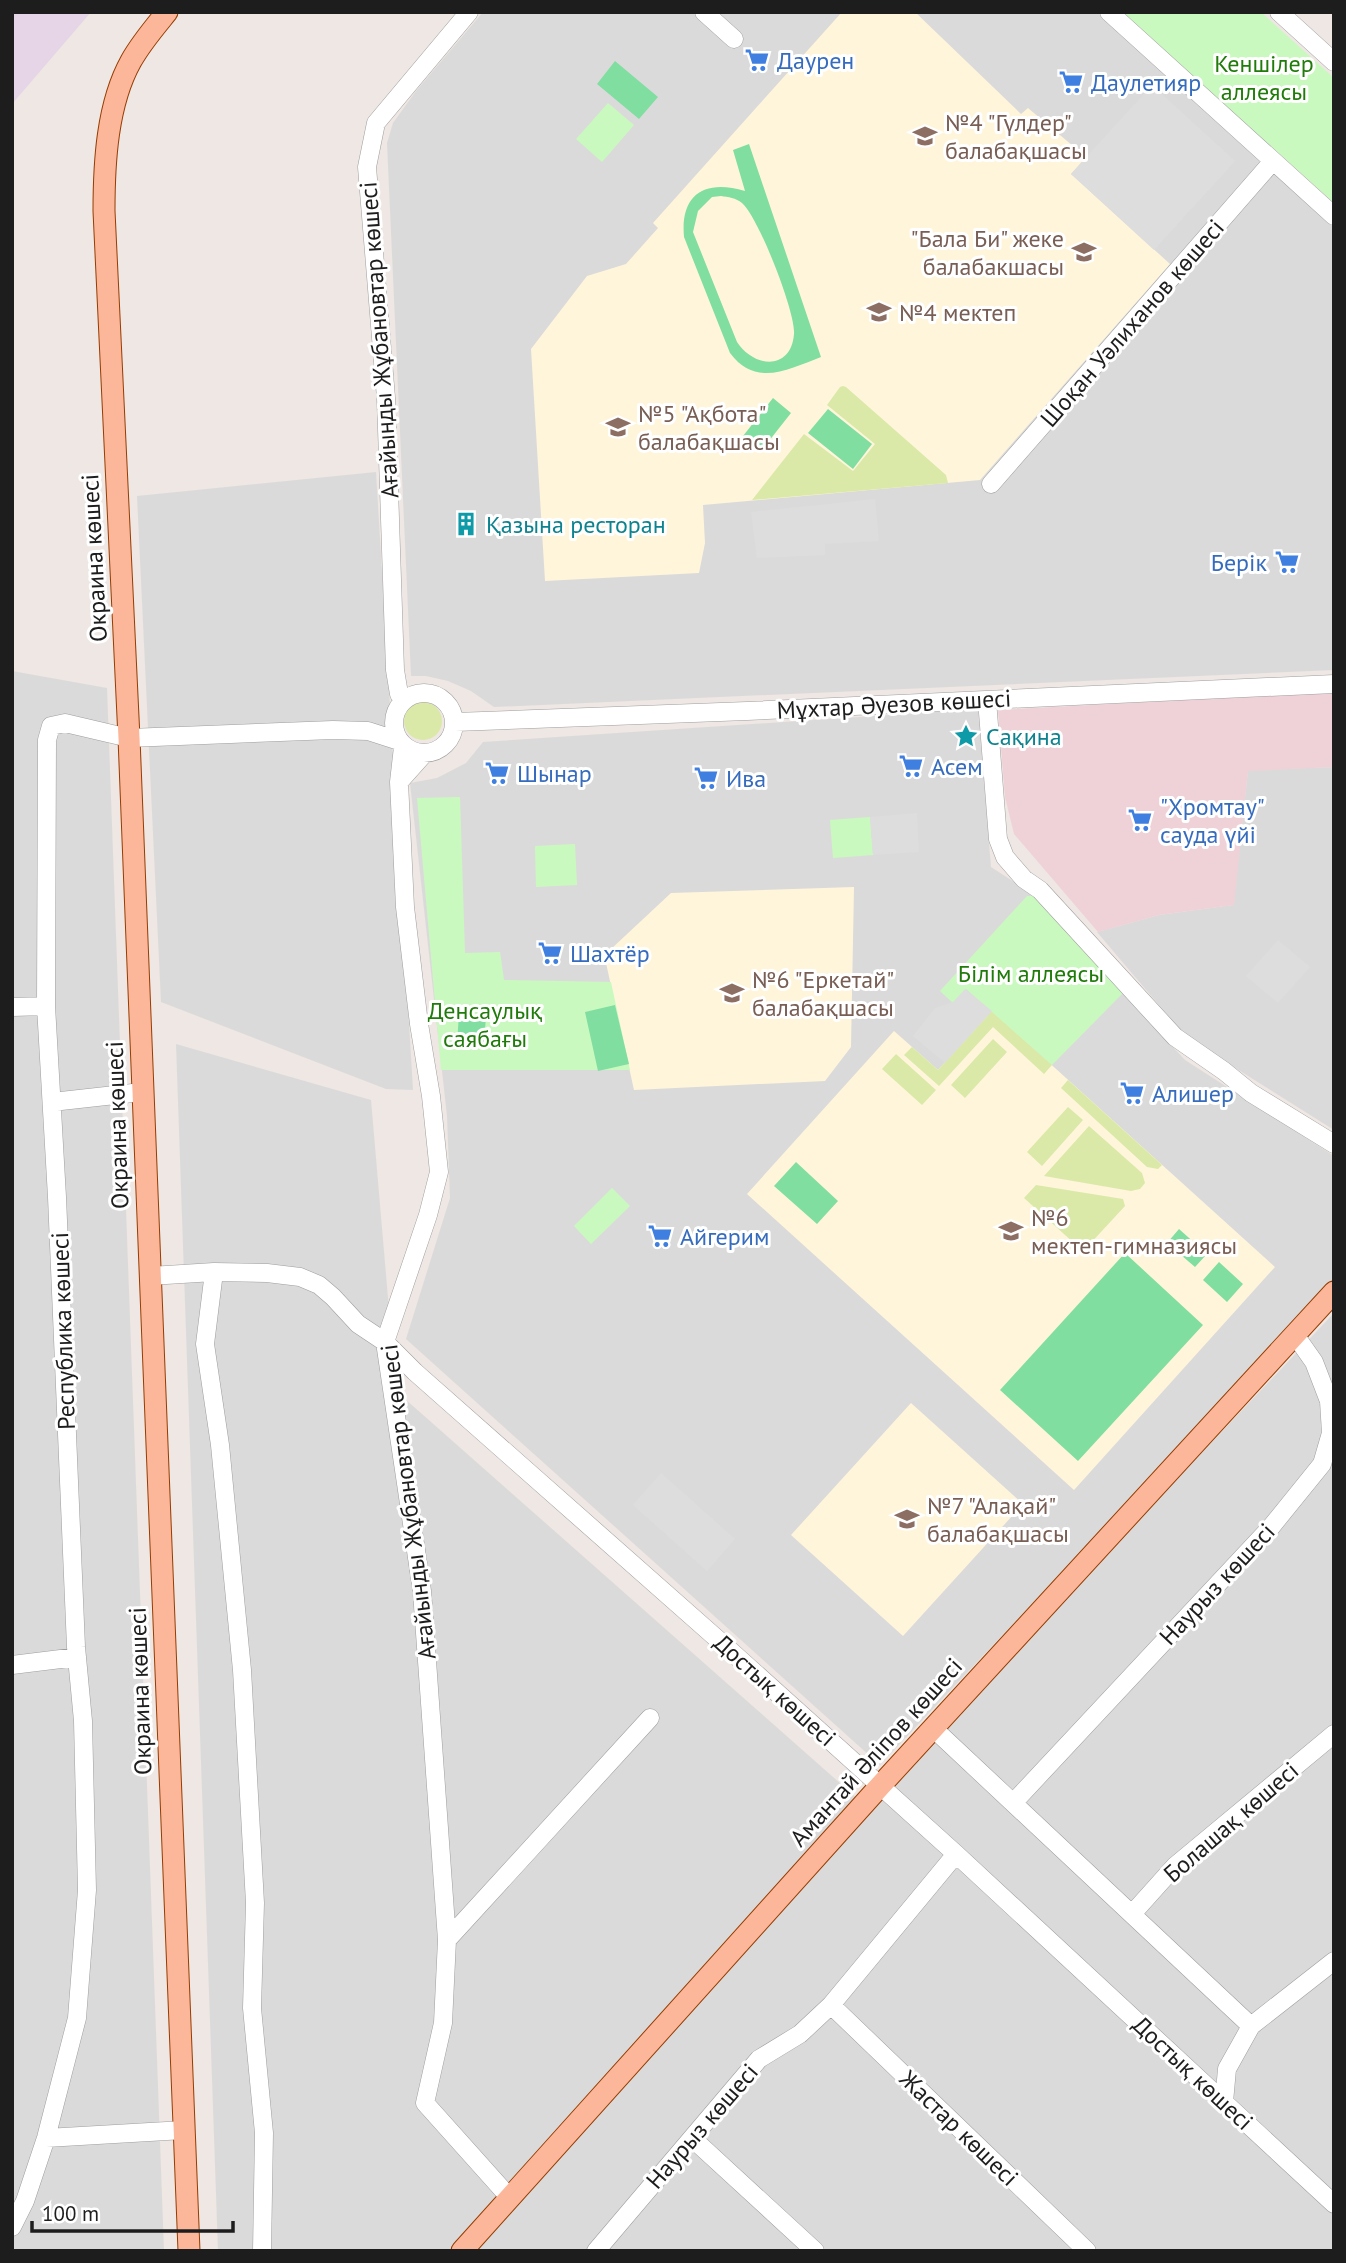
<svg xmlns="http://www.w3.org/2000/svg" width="1346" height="2263" font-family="'PT Sans',sans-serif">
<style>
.residential{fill:#dbdada}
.commercial{fill:#efd2d8}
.industrial{fill:#e6d5e7}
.education{fill:#fff5db}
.grass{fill:#dae9a8}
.park{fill:#caf9bf}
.pitch{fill:#80dea0;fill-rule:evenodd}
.parking{fill:#ddd}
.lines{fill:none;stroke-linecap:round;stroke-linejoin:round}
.minor-casing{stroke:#9e9e9e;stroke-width:19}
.major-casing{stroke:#963c00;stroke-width:23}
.minor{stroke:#fff;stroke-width:18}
.major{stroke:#fcb79a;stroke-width:21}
.labels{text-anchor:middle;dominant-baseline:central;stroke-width:6;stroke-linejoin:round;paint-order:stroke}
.shop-label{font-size:24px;fill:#366cbe;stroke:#fff;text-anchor:start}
.park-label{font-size:24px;fill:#207b0b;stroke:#fff}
.education-label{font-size:24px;fill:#785e54;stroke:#fff;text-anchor:start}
.street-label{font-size:24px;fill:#1d1d1d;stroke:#fff}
.culture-label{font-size:24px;fill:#0d838f;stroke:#fff;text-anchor:start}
</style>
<rect width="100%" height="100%" fill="#eee7e3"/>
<path class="residential" d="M483,12H1097L1334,224V670L494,707L471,691L448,681L426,676H411L387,143L393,123L416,91Z
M376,472L413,1090L386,1089L161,1002L137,496Z
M12,671L107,688L164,2251H12Z
M978,709L991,867L1025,889L1185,1060L1334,1156V1284L880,1765L406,1339L450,1198L447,1116L410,783L437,778L466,763L483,742Z
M1334,767V1130L1186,1037L1097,932L1159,915L1233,905L1248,770Z
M176,1044L371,1100L396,1391L867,1807L1334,1313V2251H218Z"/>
<path class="commercial" d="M1334,692V767L1248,771L1234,905L1159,915L1098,932L1014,834L1005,797L998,710Z"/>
<path class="industrial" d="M12,12H91L12,104Z"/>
<path class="education" d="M842,12H915L1021,114L1028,108L1086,157L1071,174L1170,264L980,480L703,505L705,543L699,573L545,581L531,349L587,276L626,264L658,228L653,223Z
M854,887L851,1047L825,1081L634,1090L606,963L610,950L671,893Z
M992,1011L1275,1267L1074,1490L747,1194L894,1031L938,1070Z
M911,1403L1023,1504L903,1636L791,1535Z"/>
<path class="grass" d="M843,386L846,387L946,475L948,483L752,500L804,434L853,471L875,444L827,405L840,387Z
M404 721a19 19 0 1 1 38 0a19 19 0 1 1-38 0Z
M992,1011L1052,1065L1044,1074L993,1027L939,1086L904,1055L912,1047L938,1070Z
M993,1039L1007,1052L965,1098L951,1085Z
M896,1054L936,1090L922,1105L882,1069Z
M1068,1080L1162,1165L1158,1169L1147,1167L1061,1088Z
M1068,1107L1083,1120L1042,1166L1027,1152Z
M1089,1126L1142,1173L1145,1183L1140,1189L1131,1191L1044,1176Z
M1036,1185L1123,1199L1125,1206L1088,1246L1075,1244L1024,1198Z"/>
<path class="park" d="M1122,12H1261L1334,78V203Z
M608,103L634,125L602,162L576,139Z
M460,797L465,953L500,952L504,980L611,982L630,1070H441L417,798Z
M870,817L873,855L833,858L830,820Z
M575,844L577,885L536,887L535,846Z
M1027,896H1033L1123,993L1052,1065L966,989L953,1003L940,991Z
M612,1188L630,1206L591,1244L574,1226Z"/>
<path class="pitch" d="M615,61L658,97L639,119L597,84Z
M749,144L821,357C789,369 756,388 730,353L684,237C680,193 706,179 745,191L733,150ZM721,196C728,197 736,198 742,203C758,216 796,313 794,334C791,371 754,368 737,342L693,232L698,211L712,197Z
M773,398L791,413L761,451L743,436Z
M828,409L872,444L853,469L808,433Z
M615,1005L629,1064L598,1071L585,1012Z
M459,1014L486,1016L484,1044L457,1043Z
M796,1162L838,1201L817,1224L774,1186Z
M1179,1229L1207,1254L1195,1267L1167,1243Z
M1125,1253L1203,1325L1078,1461L1000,1390Z
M1219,1262L1243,1284L1227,1302L1203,1280Z"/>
<path class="parking" d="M1152,85L1235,161L1154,250L1071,174Z
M875,499L879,541L825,544V555L757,558L751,512Z
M917,813L919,852L873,855L870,817Z
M1278,940L1310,967L1278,1003L1246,976Z
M965,989L992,1011L945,1063L913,1036L935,1008L953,1002Z
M661,1473L735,1539L707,1571L633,1505Z"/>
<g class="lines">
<g class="minor-casing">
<path id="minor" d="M704,12L734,39
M1109,12L1334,216
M1279,12L1334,62
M991,484L1273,161
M394 723a30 30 0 1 1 60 0a30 30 0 1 1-60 0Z
M404,700L399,694L395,670L386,398L367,167L376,123L469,12
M987,700L998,839L1005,857L1024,879L1040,890L1175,1037L1224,1071L1251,1093L1334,1144
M455,722L747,711L1334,684
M403,747L399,782L424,754
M399,782L405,907L419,1024L431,1096L439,1172L428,1215L385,1342L422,1591L447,1940L443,2023L425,2103L510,2198
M12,1007L46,1006
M52,1102L142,1092
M214,1272L267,1273L300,1277L319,1285L333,1297L358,1324L385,1342L415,1372L723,1644L956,1854L1334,2204
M150,1276L214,1272L205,1344L220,1445L242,1670L255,1903L252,2008L264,2133L262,2251
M12,1665L77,1657
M933,1728L1251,2026
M1013,1803L1271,1527L1322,1464L1331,1433L1329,1401L1314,1362L1295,1335
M1132,1914L1175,1866L1334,1734
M447,1940L650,1718
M831,2005L1087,2251
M1224,2102L1227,2069L1251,2026L1334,1961
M46,2138L184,2130
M692,2138L815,2251
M12,2227L25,2201L46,2138L77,2018L87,1890L83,1721L76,1647L57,1197L46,1006L47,740L51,726L65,723L129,738L333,730L368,731L399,741
M596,2251L759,2059L800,2034L831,2005L956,1854"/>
</g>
<g class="major-casing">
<path id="major" d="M167,12C154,28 141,43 131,61C107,104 104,163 104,211L129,738L189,2251
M462,2251L880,1786L1334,1292"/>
</g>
<use href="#minor" class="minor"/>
<use href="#major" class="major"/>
</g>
<defs>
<g id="supermarket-bare" transform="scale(1.89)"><path d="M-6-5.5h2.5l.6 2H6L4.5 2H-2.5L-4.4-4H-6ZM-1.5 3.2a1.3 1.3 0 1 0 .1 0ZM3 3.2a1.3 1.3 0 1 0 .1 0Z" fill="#3f7fe0" stroke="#fff" stroke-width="2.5" paint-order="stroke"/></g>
<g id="school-bare" transform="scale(1.89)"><path d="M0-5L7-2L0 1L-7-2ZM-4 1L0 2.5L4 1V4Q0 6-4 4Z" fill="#8d6e63" stroke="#fff" stroke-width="2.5" paint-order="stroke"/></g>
<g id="building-bare" transform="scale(1.89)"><path d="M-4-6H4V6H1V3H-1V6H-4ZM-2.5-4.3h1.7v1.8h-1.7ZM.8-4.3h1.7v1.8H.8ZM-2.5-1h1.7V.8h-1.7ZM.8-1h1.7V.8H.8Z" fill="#0f9aa8" stroke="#fff" stroke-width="2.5" paint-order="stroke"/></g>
<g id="sight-bare" transform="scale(1.89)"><path d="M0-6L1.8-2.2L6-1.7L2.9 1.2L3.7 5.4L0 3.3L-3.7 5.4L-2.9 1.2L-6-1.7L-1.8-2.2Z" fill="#0f9aa8" stroke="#fff" stroke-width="2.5" paint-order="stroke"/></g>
</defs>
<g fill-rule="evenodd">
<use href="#supermarket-bare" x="757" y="60"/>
<use href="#supermarket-bare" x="1071" y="82"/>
<use href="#school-bare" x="925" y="136"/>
<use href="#school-bare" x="1084" y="252"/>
<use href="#school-bare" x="879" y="312"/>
<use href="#school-bare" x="618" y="427"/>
<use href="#building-bare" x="466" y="524"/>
<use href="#supermarket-bare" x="1287" y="562"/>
<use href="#sight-bare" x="966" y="736"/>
<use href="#supermarket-bare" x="911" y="766"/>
<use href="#supermarket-bare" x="497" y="773"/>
<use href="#supermarket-bare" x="706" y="778"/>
<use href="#supermarket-bare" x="1140" y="820"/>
<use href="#supermarket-bare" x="550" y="953"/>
<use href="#school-bare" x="732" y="993"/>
<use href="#supermarket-bare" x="1132" y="1093"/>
<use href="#school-bare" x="1011" y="1231"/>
<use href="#supermarket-bare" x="660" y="1236"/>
<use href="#school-bare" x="907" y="1519"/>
</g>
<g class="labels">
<g class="shop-label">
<text x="777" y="60">Даурен</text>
<text x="1091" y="82">Даулетияр</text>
<text x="1267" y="562" text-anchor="end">Берік</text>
<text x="931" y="766">Асем</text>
<text x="517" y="773">Шынар</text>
<text x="726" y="778">Ива</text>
<text x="1160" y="806">"Хромтау"<tspan x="1160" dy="28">сауда үйі</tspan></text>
<text x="570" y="953">Шахтёр</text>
<text x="1152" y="1093">Алишер</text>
<text x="680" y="1236">Айгерим</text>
</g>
<g class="park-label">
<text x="1264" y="63">Кеншілер<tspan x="1264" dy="28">аллеясы</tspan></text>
<text x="1031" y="973">Білім аллеясы</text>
<text x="485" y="1010">Денсаулық<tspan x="485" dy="28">саябағы</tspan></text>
</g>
<g class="education-label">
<text x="945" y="122">№4 "Гүлдер"<tspan x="945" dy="28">балабақшасы</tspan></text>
<text x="1064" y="238" text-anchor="end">"Бала Би" жеке<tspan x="1064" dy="28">балабакшасы</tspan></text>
<text x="899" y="312">№4 мектеп</text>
<text x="638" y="413">№5 "Ақбота"<tspan x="638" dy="28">балабақшасы</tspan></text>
<text x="752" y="979">№6 "Еркетай"<tspan x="752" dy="28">балабақшасы</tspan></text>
<text x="1031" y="1217">№6<tspan x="1031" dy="28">мектеп-гимназиясы</tspan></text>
<text x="927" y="1505">№7 "Алақай"<tspan x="927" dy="28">балабақшасы</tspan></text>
</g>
<g class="street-label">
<text transform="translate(1132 323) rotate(-49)">Шоқан Уәлиханов көшесі</text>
<text transform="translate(379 340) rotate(-94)">Ағайынды Жұбановтар көшесі</text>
<text transform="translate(94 558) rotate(-93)">Окраина көшесі</text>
<text transform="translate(894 704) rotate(-3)">Мұхтар Әуезов көшесі</text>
<text transform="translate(117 1125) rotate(-92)">Окраина көшесі</text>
<text transform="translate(63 1331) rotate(-92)">Республика көшесі</text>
<text transform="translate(408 1502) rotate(-97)">Ағайынды Жұбановтар көшесі</text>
<text transform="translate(1217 1584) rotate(-47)">Наурыз көшесі</text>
<text transform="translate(775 1690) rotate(42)">Достық көшесі</text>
<text transform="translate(140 1691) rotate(-92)">Окраина көшесі</text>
<text transform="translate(876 1752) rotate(-48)">Амантай Әліпов көшесі</text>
<text transform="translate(1231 1822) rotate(-41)">Болашақ көшесі</text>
<text transform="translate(1193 2073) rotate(43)">Достық көшесі</text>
<text transform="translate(702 2126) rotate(-49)">Наурыз көшесі</text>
<text transform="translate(959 2128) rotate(44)">Жастар көшесі</text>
</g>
<g class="culture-label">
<text x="486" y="524">Қазына ресторан</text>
<text x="986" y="736">Сақина</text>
</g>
</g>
<rect width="1346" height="2263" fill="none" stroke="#1d1d1d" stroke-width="28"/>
<path d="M32 2221v10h201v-10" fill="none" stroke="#1d1d1d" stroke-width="3.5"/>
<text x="42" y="2221" font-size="21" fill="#1d1d1d" stroke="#ffffff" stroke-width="5" paint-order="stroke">100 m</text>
</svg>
